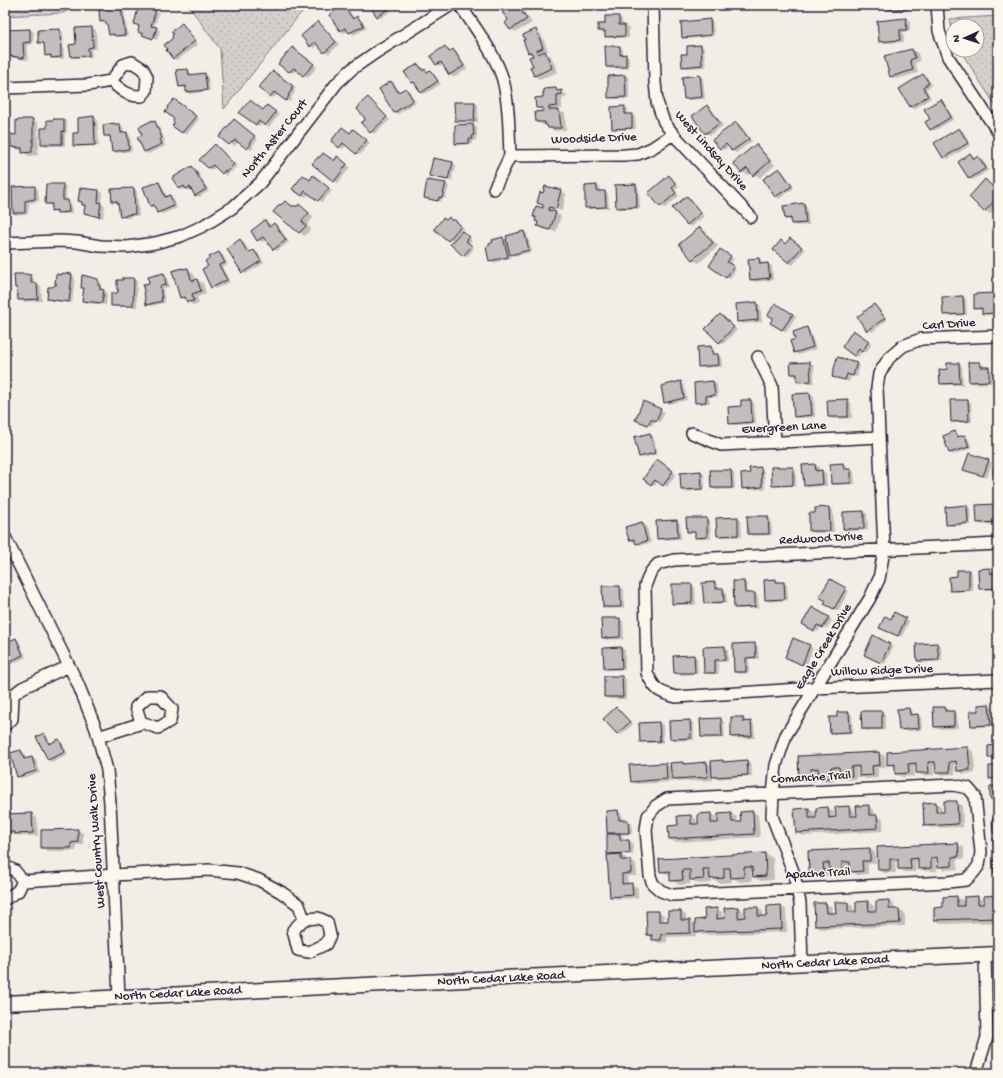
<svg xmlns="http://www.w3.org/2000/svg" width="1003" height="1078" font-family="'Gochi Hand',sans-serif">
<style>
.park{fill:url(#park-dots);stroke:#7b7a84}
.shadow{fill:#0003}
.building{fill:#c2bebe;stroke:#22223b}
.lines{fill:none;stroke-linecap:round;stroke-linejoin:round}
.minor-casing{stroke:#22223b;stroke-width:14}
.major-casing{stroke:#22223b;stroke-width:17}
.minor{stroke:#fbf7ec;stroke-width:11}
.major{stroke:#fbf7ec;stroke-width:14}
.labels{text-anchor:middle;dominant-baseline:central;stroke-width:3;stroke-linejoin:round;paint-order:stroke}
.street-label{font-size:13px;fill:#22223b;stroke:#fbf7ec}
</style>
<defs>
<pattern id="park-dots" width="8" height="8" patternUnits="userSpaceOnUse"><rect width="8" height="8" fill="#d4d1cc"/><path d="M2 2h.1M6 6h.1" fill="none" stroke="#b6b3b0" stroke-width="1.8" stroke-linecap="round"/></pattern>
</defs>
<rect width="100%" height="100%" fill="#f2eee5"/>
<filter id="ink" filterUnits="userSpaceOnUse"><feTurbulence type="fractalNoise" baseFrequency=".025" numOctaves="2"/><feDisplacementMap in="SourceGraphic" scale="8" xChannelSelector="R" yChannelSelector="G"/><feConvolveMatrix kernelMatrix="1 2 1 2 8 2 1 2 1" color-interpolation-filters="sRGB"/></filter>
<g filter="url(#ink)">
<path class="park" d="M5,5H77L63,13L5,16Z
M188,5H314L300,14L224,109L220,49Z
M998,16V107L997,108L960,50H977V26H953V35L950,19Z"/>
<path class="shadow" d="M361,5H389L392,10L381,18L377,16L372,8L367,11L364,9Z
M499,5H517L522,8L532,23L516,32L510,29L506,11L501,8Z
M607,5H627L628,7H611Z
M888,5H909V10L892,11L888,9Z
M969,5H986V8L973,9L969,7Z
M344,6L347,8L355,19L357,18L361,20L367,28L354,35L348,30L345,33L341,31L331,15Z
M121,8L124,10L128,36L119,37L117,36H113L110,34L108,23L105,24L101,22L100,11Z
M155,11L159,13L154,27L160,30L157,40L147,37L139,32L140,27L135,24Z
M619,17L622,19V26H625L629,28V38H610L606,36V33H603L599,31L606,25Z
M906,19L910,21V31L903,32L904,42L883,43L880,41L878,22Z
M710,20L713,22L714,36L687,39L683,37Z
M318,23L321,25L339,44L329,54L325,52L318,44L314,48L311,46L302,36Z
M182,25L185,27L198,44L177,60L174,58L173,39Z
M92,28L96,30L97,49H91L92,57L75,58L72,56L77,45Z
M30,30L34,32L33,44L27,45L28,60L13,58L10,56Z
M59,30L63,32L64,59H55L46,55L45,44L39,42Z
M536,30L541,34L548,51L545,52L551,56L558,72L540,79L534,76V56L529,53L525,44Z
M701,46L704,48L706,67L687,68L683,66L688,54Z
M445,47L448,49L450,52L453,50L457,52L467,69L454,77L450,75L444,64L440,66L437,64Z
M620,47L623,49V55H625L629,57V68L611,69L607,67Z
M295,50L317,67L308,78L297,70L293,73L289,71Z
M912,50L918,53L920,61L915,63L918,73L896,79L890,76Z
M418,65L422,67L425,71L428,72L430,71L433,73L441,84L425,94L421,92L416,85L413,83Z
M187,70L191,72L192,76L205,74L208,77L210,91L190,94L187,92V88H184L180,86Z
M277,74L296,88L294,91L295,92L291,98L292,99L290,102L278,94L274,98L270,96Z
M924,75L927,77L932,85L926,89L931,98L914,109L910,107Z
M625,76L629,78V99H613L609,97Z
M700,76L703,78L705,99L689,100L685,98Z
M391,82L395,84L400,92L406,89L409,91L416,102L398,114L394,112Z
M556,89L567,95V97L563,98L562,100V109H556L565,114L566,130L555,131L549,128L547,125H543L537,122L545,112L537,107L544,98Z
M368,98L371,100L390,120L374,134L371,132L366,120Z
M941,101L944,103L954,119L934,131L931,129V119Z
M178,102L199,119L186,135L174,126L175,124L173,118Z
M475,103L478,105V122L459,123L456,121Z
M707,106L711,108L723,126L710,135L706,133Z
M624,107L628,109V115H631L635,117L636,129L617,130L613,128Z
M270,108L279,115L269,127L262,123L260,126L256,124L264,111Z
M94,117L97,119L99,146L78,147L74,145L79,134Z
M32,120L38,123L39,149H37L38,155L29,156L23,152V150H18L12,147L17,136Z
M63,120L67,122V133H65V146H46L42,144L48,129Z
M153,121L158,125L165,140L164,142L165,146L148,154L145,152L144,135Z
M238,123L258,139L252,146L254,147L251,150L239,142L234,146L221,137Z
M736,123L740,125L752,141L736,153L733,151L729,146L724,150L720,148Z
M115,125H119L123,127L124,133H126L130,135L132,151L117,153L113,151L111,137H108L105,135Z
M473,125L477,127V137H476V140L472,141V144L460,145L456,143Z
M959,129L963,131L971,145L948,159L944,157Z
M357,133L370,143L360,155L346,145L343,149L332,141Z
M756,145L761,149L775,165L760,178L752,172L748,175L742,172L735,164Z
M218,148L237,166L230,173L229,172L226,176L216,167L212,170L208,168Z
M970,155L974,157L975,159L978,157L982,159L989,170L973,180L970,178Z
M434,159L453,163L456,165L455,172H453L452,181L434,178L430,176Z
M341,160L350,167L338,183L335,181L334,161Z
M192,167L196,169L209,191L199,197L196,195L193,189L190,191L186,189L183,190L180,188Z
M779,169L783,171L794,188L779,199L776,196L764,179Z
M669,176L672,178L679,186L675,190L679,196L665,208L661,206L650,193Z
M317,179L332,191L322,202L309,193L306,197L302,195L310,181Z
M985,181L993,186L998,184V206L990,214L985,211Z
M159,183L162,185L167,197L170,196L173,198L177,208L162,214L158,212L156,207L154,208L150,206Z
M446,184L449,186L445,199L442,198L441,202L428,199L425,197Z
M63,185L66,187V201L71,203L72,214H61L56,212L52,210L53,205H50L46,203Z
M636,185L639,188L640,209H621L617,207Z
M597,186L600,188L601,192H605L608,194L609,208L590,209L586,207Z
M34,187L38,189L39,201L29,203L28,214L18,215L14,213Z
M81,189L99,191L103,193L101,204L105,206L103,218L88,215L85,213L86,206L83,204Z
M134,189L137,191L139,216H130V218H125L121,216L120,203H116L113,201Z
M561,191L566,194L562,211L554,209V212L561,216L556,232L544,229L538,226L539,222L537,218L534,216L544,209V206L539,203Z
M687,197L690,199L704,216L691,227L688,225L674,208Z
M804,204L807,207L809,225L796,226L792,224V220H789L786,218Z
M299,206L305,209L314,217L307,225L311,229L305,236L300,233L274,212L298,207Z
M449,219L453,221L454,220L458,222L464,228L461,232L472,240L469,244L474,248L467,257L464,255L453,242L435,228L447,221Z
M265,221L269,223L271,227L274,224L278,226L289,242L277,251L273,249L266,239L262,242L258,240Z
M700,228L705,231L718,246L699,263L693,260L680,244Z
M524,232L527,234L532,252L515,256L509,253L511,258L494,263L490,261L503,238L506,240H509Z
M240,241L244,243L250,252L254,251L258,253L264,263L246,274L243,272Z
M781,241L786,245L794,241L805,250L793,265L789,263Z
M724,252L734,259L730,264L736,269L730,279L726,277Z
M219,253L223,255L228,265L222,267L230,282L215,289L212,287L210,267Z
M759,259L762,261L763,264H768L772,266L773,280L755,282L751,280Z
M188,269L193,273L196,280H197L203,283L206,294L197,297L199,304L193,305L181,297L183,270Z
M163,274L167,276L169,287L163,288L165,303L151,306L147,304Z
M71,275L75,277L72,303L51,301L48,299L53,288L58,285L56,283L63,276Z
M30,276L34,278V284H37L41,286L42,301L22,302L19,299Z
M134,279L137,281V307H116L112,305L117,294Z
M98,280L101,282V288L107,293L106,305L87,303L83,301L85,289L82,287Z
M993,294L997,296L998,315H987L983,313V310H979L975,308Z
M963,297L966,299L967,315L948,316L944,314Z
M757,303L760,305L762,322L742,324L738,321Z
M776,304L796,316L786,332L771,323L774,318Z
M874,305L877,307L887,320L872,332L868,330L858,317Z
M720,315L724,317L737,330L723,344L719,342Z
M807,328L810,331L816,349L798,355L795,352Z
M857,334L872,344L866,353L863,351L858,357L855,355Z
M711,347L714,349L715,355H717L721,357L722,367L703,368L699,366Z
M810,363L814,365V383H802L798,381V376H795L792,374Z
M856,363L860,365L857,377L851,376L849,382L837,378L833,376Z
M980,363L984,365V368H988L992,370V383L974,384L970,382Z
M959,364L962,366L963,385H944L941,383L948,370Z
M680,382L684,385L687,400L669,404L665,402Z
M713,382L717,384L718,397H709L710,403L700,404L696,402Z
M810,394L814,396L815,417L798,418L795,416Z
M847,400L851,402L852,418L832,419L829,417Z
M751,401L754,403L756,424L734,425L730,423L742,407Z
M968,401L971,403L972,422L955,423L952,421Z
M643,402L665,412L660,422L655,420L652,426L640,421Z
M955,433L959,435L960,438L965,436L968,438L972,448L953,455L950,453Z
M650,434L653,436L658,454L644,458L640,456Z
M989,461L992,463L987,478L968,471Z
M661,463L676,474L667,487L658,481L655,486L652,484Z
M843,464L847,466V470H851L854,472L855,484L835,485L832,483Z
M815,465L819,467V471H822L826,473L827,486L808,487L805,485Z
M760,468L764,471L765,489L747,490L743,488L751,474Z
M792,468L796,470V486L776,487L773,485Z
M731,471L734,473L735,489L716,490L712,488Z
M700,472L704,474L705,490L686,492L682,490Z
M997,505L998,506V524L982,525L978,523Z
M966,506L970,508L971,525L951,526L947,524Z
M816,508H829L833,510L834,532L814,533L810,531L816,514Z
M864,512L867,514L868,530L848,531L844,529Z
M768,517L771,519L772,535L753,536L749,534Z
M737,518L741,520L742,537H722L718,535Z
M706,519L710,521L711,539H699L696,537V533H692L688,531Z
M676,521L680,523L681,539L661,540L658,538Z
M642,523L646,525L651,543L640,545L636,543V541L633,542L629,540Z
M990,569L993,571V574H998V590H983L980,588Z
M968,571L972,573L973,591L954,592L951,590L958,577Z
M775,580L787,585L788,600L770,602L766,600Z
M830,580L849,591L838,611L825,603L827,601Z
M744,582L747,584L748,594H754L758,596L759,608L738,609L735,607Z
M714,583L718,585V589H723L726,591L727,603L708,605L705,603Z
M691,585L695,587L696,605H677L673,603Z
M603,587H620L624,589V608L607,609L604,607Z
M813,608L832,620L827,629L821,626L818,632L803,624Z
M894,614L909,621L902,637L884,629L891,620Z
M619,619L623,621L624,639L606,640L603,637Z
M16,639L19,641L26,657L8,666L5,664V644Z
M755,644L758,646L759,659H749V673L739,674L735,672Z
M937,644L941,646L942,661L922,663L918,661L917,645Z
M889,645L893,647L885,664L869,656Z
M809,646L813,648L806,666L790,659Z
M724,647L728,649V662H718L719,674H708L705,672Z
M621,648L625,650V670H608L605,668L604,649Z
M694,656L697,658L698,674L678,675L675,673Z
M605,677H622L626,679V699H609L605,697Z
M989,705L993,708L994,726L976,727L972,725L979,712V706Z
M616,708L619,710L633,724L621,735L618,733L604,719Z
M934,708H945L949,710V712H954L957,714L958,728L938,729L935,727Z
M909,709L912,711L913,715H917L921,717L922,730L904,731L900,729Z
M882,712L885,714V730L866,731L863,729Z
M849,713L852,715L853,733L834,734L831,732L838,718Z
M743,718L746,720V723L751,722L754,724L755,738L736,739L732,737Z
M721,720L724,722L725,738L705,739L701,737Z
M690,721L694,723V740L675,741L671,738Z
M659,723L663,725V743H644L641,741L640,724Z
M44,734L47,736L51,744L59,741L62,743L68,754L52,762L49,760L38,737Z
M998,746V761H995L989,758Z
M968,748L974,752L975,773L963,774L958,770L957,764H954L955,774L943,775L937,772L936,765H934V775L923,776L917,773V766H914V776L902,777L896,774V767H894L888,764V753Z
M21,751L25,753L26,760L32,758L36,760L40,773L21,778L17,776Z
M879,753L885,756L886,768H878V778L866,779L860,776V769H857V779L846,780L841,776L840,770H836L837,780L826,781L820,778V771H817V781L806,782L800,779L799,757Z
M723,761L726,762L747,761L751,763L752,776L717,779L713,776V780L678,782L672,779L673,782L637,784L632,781L666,764L672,768L682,763L685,764L707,763L713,766L712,762Z
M998,767V781L996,782L990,778Z
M998,787V802H997L991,799Z
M956,802L962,805L963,827L931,828L925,825L936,803L941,806L942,813H945Z
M868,806L874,810L875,816H877L883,819V831L803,836L797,832L809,809L814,812L815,819H817V809L828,808L834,812V818H837L836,808L849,807L855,811V817H858Z
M618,811L622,814V821H628L632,823V834L619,835L624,837V841H629L633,843V855H621L626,858V861H630L636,864L637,876H627L628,884H632L638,888V898L617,899L611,896L612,855L608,853L612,835L608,833L607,812Z
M753,812L758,815L760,837L675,842L670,839L679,826L691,816L696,819L697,825H700L711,814L716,817L717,824L731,814L737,817V823H742Z
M32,814L37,818L38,836H22L19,835H10V839H5V815Z
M77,830L83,833V845H76V851H48L42,848Z
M958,844L964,847V859H957L958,869L945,870L939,866V860L936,861L937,871H925L919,868V861L916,862V872H905L899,869V862H895L896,873H885L879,870L878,848Z
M869,849L875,852L876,863L868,864V874L857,875L851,871V865H847L848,875L837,876L831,872V866H829V876L816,877L810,874L809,852Z
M765,854L773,858L774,880L761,881L754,877L753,871H751L752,881L740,882L731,877L732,882L719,883L711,878L712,883L699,884L690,879V884L679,885L671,880V875L669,876L661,871Z
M997,896L998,897V922L943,924L935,920L957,897L965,902L977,897L985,902Z
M888,901L894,904V910H899L905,913V926L821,929L816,926L815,904H826L832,907V914H837L848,903L853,906L854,913H857L868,902L874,906V912H877Z
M781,906L786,910L787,932L702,935L696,931V936L667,937V942L659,943L653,939V938L648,935L659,912L664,915V922H669L681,912L686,915V921H690L696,924L706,920L716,909L722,912V919H726L738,908L743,911L744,918L757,908L763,911V917H768Z"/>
<path class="building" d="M139,5L156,10L151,26L157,27L153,39L142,35L143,34L138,32L139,26L134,24Z
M343,5L353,19L357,16L364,26L349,33L345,28L340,31L329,15Z
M360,5H387L389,8L377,17L369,5L363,9Z
M498,5H508L510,8L514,5H517L527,19L510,30L505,23L508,20L502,12L506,10L504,7L501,9Z
M887,5H906V9H887Z
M968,5H983V7L968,8Z
M121,7L125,35L115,36L114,34L109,35L107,24L105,21L100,22L99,10Z
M605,16H619V25H625V36L605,37V31H598V24H605Z
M906,18L907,30H900V40L879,42L877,21Z
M710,19L711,35L682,38L681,22Z
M318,21L336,42L324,53L315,42L310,47L301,36Z
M182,23L195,41L173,59L166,50L167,49L164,45L172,39L173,33L171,32Z
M92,27L93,47L88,48L89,56L71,57L69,45L76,44L75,28Z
M30,29V42L23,43L24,58H18V57L9,56L7,30Z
M60,29L61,57L51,58V55L45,56L44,43H38V30Z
M536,29L543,48L536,51L538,54L545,51L552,68L534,76L530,67L533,66L529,57L533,56L531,52L528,53L523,40H525L523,35Z
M701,45L702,65L682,67L681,54H687V46Z
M445,46L449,52L453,49L464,66L449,75L441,62L436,65L430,56Z
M605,46H620V55L626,54V67H606Z
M292,47L314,64L303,76L294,68L289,72L278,64Z
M912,49L915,58L910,60L913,70L890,77L884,56Z
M418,64L423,71L425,69L427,72L430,70L438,81L421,93L414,82L412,83L404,72Z
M188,69L189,75L205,73L207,90L186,92V86L179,87L176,70Z
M273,71L293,86L291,88L292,90L288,95L289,96L286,101L274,92L270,97L258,88Z
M923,74L929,83L923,87L928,96L910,107L899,89Z
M625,75L626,97L608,98V76Z
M700,75L702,97L684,99L682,77Z
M391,81L398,92L406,88L413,100L394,113L379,89Z
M556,88L557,91L562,90V94L557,95V106L549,107V110H559L561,128H548L547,125H545V122H536L535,112L544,111L543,108H536L535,98L543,97V92H544V89Z
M368,97L387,117L370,133L361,123L365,120L364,117L357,109L360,105V104Z
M174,99L196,116L182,133L172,126L174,124L173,118L165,112L168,108L167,107Z
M941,99L951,117L930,130L925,122L930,119L924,109Z
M250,100L263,110L267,105L276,112L265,126L259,121L256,125L239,113Z
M454,102H475L474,121H455Z
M707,105L720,123L705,134L692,116Z
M625,106V114H632V128L612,129L611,107Z
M94,116L95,145L73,146V133H78V118Z
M22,119H33V146H32V152L22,153V148L11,147L10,134L16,135V120H22Z
M53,119H64V132L62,131V144H41V128H47V120H53Z
M234,119L255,136L249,143L251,144L247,149L235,140L234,142H232L229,145L219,137Z
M153,120V122L155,121L162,138L160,140L162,144L144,152L137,137L142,135L139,127Z
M736,122L749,139L732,151L726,144L720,149L712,140Z
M114,123V124H120L121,133L127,132L129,149L112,152L110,136H104L103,125Z
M473,124L474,135H472L473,139H469V143L455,144V125Z
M342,127L350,133L353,129L367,140L356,154L343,143L339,148L331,141Z
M959,128L968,143L943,158L934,143Z
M215,144L234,164L226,172L225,170L222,174L213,165L208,168L199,160Z
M756,144L770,161L753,176L747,168L741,173L733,163Z
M323,153L333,160H335L337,156L347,164L334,182L312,164L318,157H320Z
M970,153L974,159L978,156L986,168L969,179L958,162Z
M433,158L453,162L451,170L450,171L448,180L429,176Z
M192,166L206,189L195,196L190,187L186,189L184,186L179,189L172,178Z
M779,168L792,186L775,197L763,179Z
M303,175L310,180L313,175L329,188L318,201L305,191L302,196L292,189Z
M669,175L676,184L672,188L676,193L660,207L648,193Z
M985,179L992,186L996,181L998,183V197L984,212L969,197Z
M427,180L446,183L442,198L439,197L438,201L424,198Z
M159,182L165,197L170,195L174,206L157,213L154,205L150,206L143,187Z
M46,184H63V200H68L69,212L57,213V210L51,211L52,204H45Z
M636,184L637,207L616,208L615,185Z
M597,185V191H605L606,207L585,208V186Z
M35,186V199L25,201V213H13L12,187Z
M545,186L561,190L556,209L549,207L548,210L556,212L550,230L537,226L538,222L535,221L536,217H533L536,206L543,208V205L537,203L540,192L543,193Z
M80,188L99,190L98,202L101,203L99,217L84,213L85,205H82V202L78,201Z
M134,188L135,214L126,215V216L120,217L118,203H117V201L112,202L111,189Z
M687,196L701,213L687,225L672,208Z
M285,201L292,206H298L299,204L309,213L302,221L306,226L299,233L273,212L280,204L281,205Z
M804,203L806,223L791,224V218L785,219L783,206Z
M449,217L452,221L454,219L461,226L448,241L434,229L443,218L446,220Z
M265,220L269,227L274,223L286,240L273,250L263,237L257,241L251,231Z
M700,227L713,243L692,260L679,244Z
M462,231L470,237L466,241L472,246L463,256L450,244Z
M524,231L529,250L510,255L506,239H507L506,236Z
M503,237L508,257L489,261L486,247L489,246V244L493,242L492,240Z
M790,238L802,247L789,263L773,250L781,240L785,244Z
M240,239L247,252L249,251L250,252L254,250L261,261L242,273L227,249Z
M720,249L731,256L727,262L734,266L726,278L709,266Z
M219,252L225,263L219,265L227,280L211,288L202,269L208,266L205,261L210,258L209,257Z
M759,258L760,264L768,263L770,278L750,280L748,259Z
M182,268V269L188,268L191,279L193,281L197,279L201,291L192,294L194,301L187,302L185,297L180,298L172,271Z
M61,273L72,274L69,302L47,299L48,287H52L57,284H55L56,274L62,275Z
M164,273L166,285L160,286L162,301L146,305L143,285L149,284L148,277Z
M14,274H25L31,275V283H37L38,299L18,300L17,288H15Z
M82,275L98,279V285L100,286V289L104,290L102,303L82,301L84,288H81Z
M122,278H134L133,306H111V293H117L119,290H117V280H123Z
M994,293V313L982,314V308L974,309V294Z
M963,296L964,314L943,315L942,297Z
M757,302L758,320L737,322L736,304Z
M775,303L793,314L782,330L770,323L773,318L768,315Z
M874,304L885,318L867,331L857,317Z
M720,314L734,327L719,343L705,329Z
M807,327L813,347L794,353L790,341L795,339L793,332Z
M853,330L869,341L862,352L859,349L854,356L842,347Z
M711,346L712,354H718L719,365L698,367L697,347Z
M837,357L857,362L853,376L847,374L845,380L832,377Z
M810,362L811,381L797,382V374H791L790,363Z
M968,362H980L981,367H989V381L969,382Z
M947,363H959L960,383L940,384L939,370L947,369Z
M681,381L684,398L664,403L661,386Z
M713,381L715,395L706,396V402L695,403L694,383Z
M810,393L812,415L794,417L792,394Z
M848,399V417H828L827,400Z
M741,400H751L752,422L729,424L728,407L741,406Z
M950,400H968L969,421L951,422Z
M643,401L661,409L656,421L651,419L648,425L635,420Z
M955,431L957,437L965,435L969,447L949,453L943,436Z
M650,433L655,453L639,457L634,437Z
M969,453L989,460L983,476L963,470Z
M657,459L673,471L663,486L655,480L651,485L643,479Z
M843,463L844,469H851V483L831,484L830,464Z
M815,464L816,471L822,470L823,484L804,486L802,465Z
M761,467L762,487L742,489L741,474L750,473L749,468Z
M771,467H793V485L772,486Z
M993,468H998V482H994Z
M710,470H731L732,488H711Z
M701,471L702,489L681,490L680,473Z
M997,504L998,522L977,523L976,505Z
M967,505L968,523L946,525L945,507Z
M829,507L830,531H809V513H815V508Z
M864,511V529H843V512Z
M747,516H768L769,534H748Z
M738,517V535L717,536L716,518Z
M686,518H707V537L695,538V532H687Z
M677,520L678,537L657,539L656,521Z
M642,522L647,541L636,544L634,539L629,540L625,527Z
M990,568V573H998V588L979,589L978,569Z
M957,570H969V590L950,591L949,577L957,576Z
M776,579V582H784L785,599L765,600L764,580Z
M830,579L846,588L834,609L824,604L826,601L819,597Z
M733,581H744L745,593H755V607L734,608Z
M715,582V588H723L724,602L704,603L702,583Z
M672,584H692V603L672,604Z
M602,586H620L621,607H603Z
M812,607L829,617L823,628L817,625L814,631L802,624Z
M894,612L906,618L898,636L879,628L885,616L891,619Z
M601,618H620V637L602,638Z
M873,635L890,644L881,663L864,655Z
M16,638L23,655L5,664V643Z
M793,638L810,645L802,665L785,657Z
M755,643L756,657L746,658V672H734L733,644Z
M937,643L939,660L917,661L916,644Z
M725,646V660H715V673H704L703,647Z
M621,647L622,668L604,669L603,648Z
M694,655L695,673H674L673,656Z
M604,676H622L623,697H604Z
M989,704L991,725L971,726L970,711H978V705Z
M616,707L630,722L617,734L603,719Z
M933,707H945V711H954V726L934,727Z
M909,708L910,715L918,714L919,728L899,730L897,709Z
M861,711H882V729H862Z
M837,712H849L850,732L830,733L829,717H837Z
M731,717H743V722L751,721L752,736L731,737Z
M721,718L722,737H701L700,719Z
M690,720L691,738L670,739L669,721Z
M659,722L660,741L640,742L639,723Z
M44,733L49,744L59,739L65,752L48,760L36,737Z
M998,745V758H988V746Z
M968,747L970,770L957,771L956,761L949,762L950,772H936L935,762H928L929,773H916V763L908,764L909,773L895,774V764L887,765V752Z
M21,750L24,759L32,757L36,771L17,777L10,753Z
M879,752L880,765L872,766L873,775L859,776V766L851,767L852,776L840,777L839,767H831V778H819L818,768L811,769L812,779H799L798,756Z
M723,760V762L747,760L748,775L712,777L711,761Z
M683,762V764L707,762L708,777L672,779L670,763Z
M666,763L667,779L631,782L629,765Z
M989,766H998V778L989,779Z
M990,786H998V799H990Z
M944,801H957L958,824L924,826L923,803L936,802V812H944Z
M869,805V815H877L878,828L796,833L794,809L809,808V818H816V808L828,807L829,818L836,817L835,807L849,806L850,816H857L856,806Z
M618,810L619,820H628L629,833H607L606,811Z
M753,811L754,834L669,839L668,826L678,825L677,816L691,815V824H698V814L711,813V823H718V814L731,813L732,822H741L740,812Z
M32,813L33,833L15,834V832H5V814Z
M998,818V832L993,833L992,819Z
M78,829V842L71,843V848H41V830Z
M607,834H620V840H629L630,853L607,854Z
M993,839H998V853H994Z
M958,843L959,856L952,857V866L938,867L937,857L931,858V868L918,869V858L910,859L911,869H898V859H890V870H878L877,847Z
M870,848V861H862L863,871L850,872V862H842V872L830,873L829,863H823L824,873L809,874L808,851Z
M765,853L766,876L753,877L752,867H744V877L731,878L730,868H724V878L710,879L709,869H703L704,879L690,880V870H682L683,880L670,881V871L660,872L659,859Z
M621,854V860H631V873L622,874V884L632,883L633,895L610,897L607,855Z
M993,860H998V872L994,873Z
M997,895L998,918L934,920V908L943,907V897L957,896V906H964V897L978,896V904H984V896Z
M889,900V909H899L900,923L815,926L814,903H826L827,913H836L835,902H848V912H856V902L868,901L869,911H876V901Z
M781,905L782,929L695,932V920L705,919L704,909L717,908V919L725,918L724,908L738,907V918L745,917V907H758V916H767V906Z
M646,911H659V921H668V911H681V920H690V933L661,934V940H652V935H647Z"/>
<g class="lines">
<g class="minor-casing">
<path id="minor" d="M460,5C475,28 495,53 503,80C509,103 509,131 510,156
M653,5L655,82L657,102L664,122L673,134L751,217
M937,5L939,31L948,57L998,132
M132,62L143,69L147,77L146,91L142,96C128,97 121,90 111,81L123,65Z
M5,88L88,85L111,81
M510,156L625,155L638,154L652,148L673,134
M494,189L510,156
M5,243L59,241L77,242L100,246L127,247L155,243L181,236L203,226L232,208L260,183L337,83L352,69L375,53L451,5
M758,357L772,386L775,443
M692,433L721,445L879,437
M5,537L78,684L96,729L107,770L110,803L119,997
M998,544L674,560L658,564L650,573L645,586L647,673C655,690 658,692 676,697L815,688L998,680
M13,695L22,688L69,666
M148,696H160L172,709L170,721L158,728L141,722L136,707Z
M5,725L12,719L13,695
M98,737L139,724L141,722
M953,785L968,788L975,796L981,852L979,865L974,872L966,880L948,882L672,895L661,891L653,884L650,876L646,830L648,816L656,806L667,799Z
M5,866L15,871L23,881
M23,881L114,875L209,870L238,873L259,880L281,892L299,905L304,919
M5,899L18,891L23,881
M318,918L327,922L330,935L326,944L309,952L298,950L293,930L304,919Z
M802,964L800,903L794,874L772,816L773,794L776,765L786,735L870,598L879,579L884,550L877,388L879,374L889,358L903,346L921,339L998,336
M976,1073L987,1037L985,955"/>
</g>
<g class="major-casing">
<path id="major" d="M5,1003C336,984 667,971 998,954"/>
</g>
<use href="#minor" class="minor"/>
<use href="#major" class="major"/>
</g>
</g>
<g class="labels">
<g class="street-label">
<text transform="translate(275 139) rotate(-51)">North Aster Court</text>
<text transform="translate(594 139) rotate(-2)">Woodside Drive</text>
<text transform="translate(711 151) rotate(48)">West Lindsay Drive</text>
<text transform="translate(949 325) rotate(-4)">Carl Drive</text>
<text transform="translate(784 428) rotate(-3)">Evergreen Lane</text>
<text transform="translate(821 539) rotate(-3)">Redwood Drive</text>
<text transform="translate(824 647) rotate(-59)">Eagle Creek Drive</text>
<text transform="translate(882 671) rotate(-2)">Willow Ridge Drive</text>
<text transform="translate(811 778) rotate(-3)">Comanche Trail</text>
<text transform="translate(97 841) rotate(-94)">West Country Walk Drive</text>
<text transform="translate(818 874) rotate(-3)">Apache Trail</text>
<text transform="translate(825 963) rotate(-3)">North Cedar Lake Road</text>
<text transform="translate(501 979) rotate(-3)">North Cedar Lake Road</text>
<text transform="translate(178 994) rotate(-3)">North Cedar Lake Road</text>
</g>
</g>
<rect width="1003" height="1078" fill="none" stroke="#fbf7ec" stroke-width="20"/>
<rect x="10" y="10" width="983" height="1058" fill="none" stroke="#22223b" stroke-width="1.5" filter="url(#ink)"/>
<g transform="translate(965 38) rotate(267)"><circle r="19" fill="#fbf7ec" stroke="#a4a2a5"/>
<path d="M0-3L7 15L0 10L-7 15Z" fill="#22223b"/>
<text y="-6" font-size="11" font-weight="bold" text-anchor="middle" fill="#22223b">N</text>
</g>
</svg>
